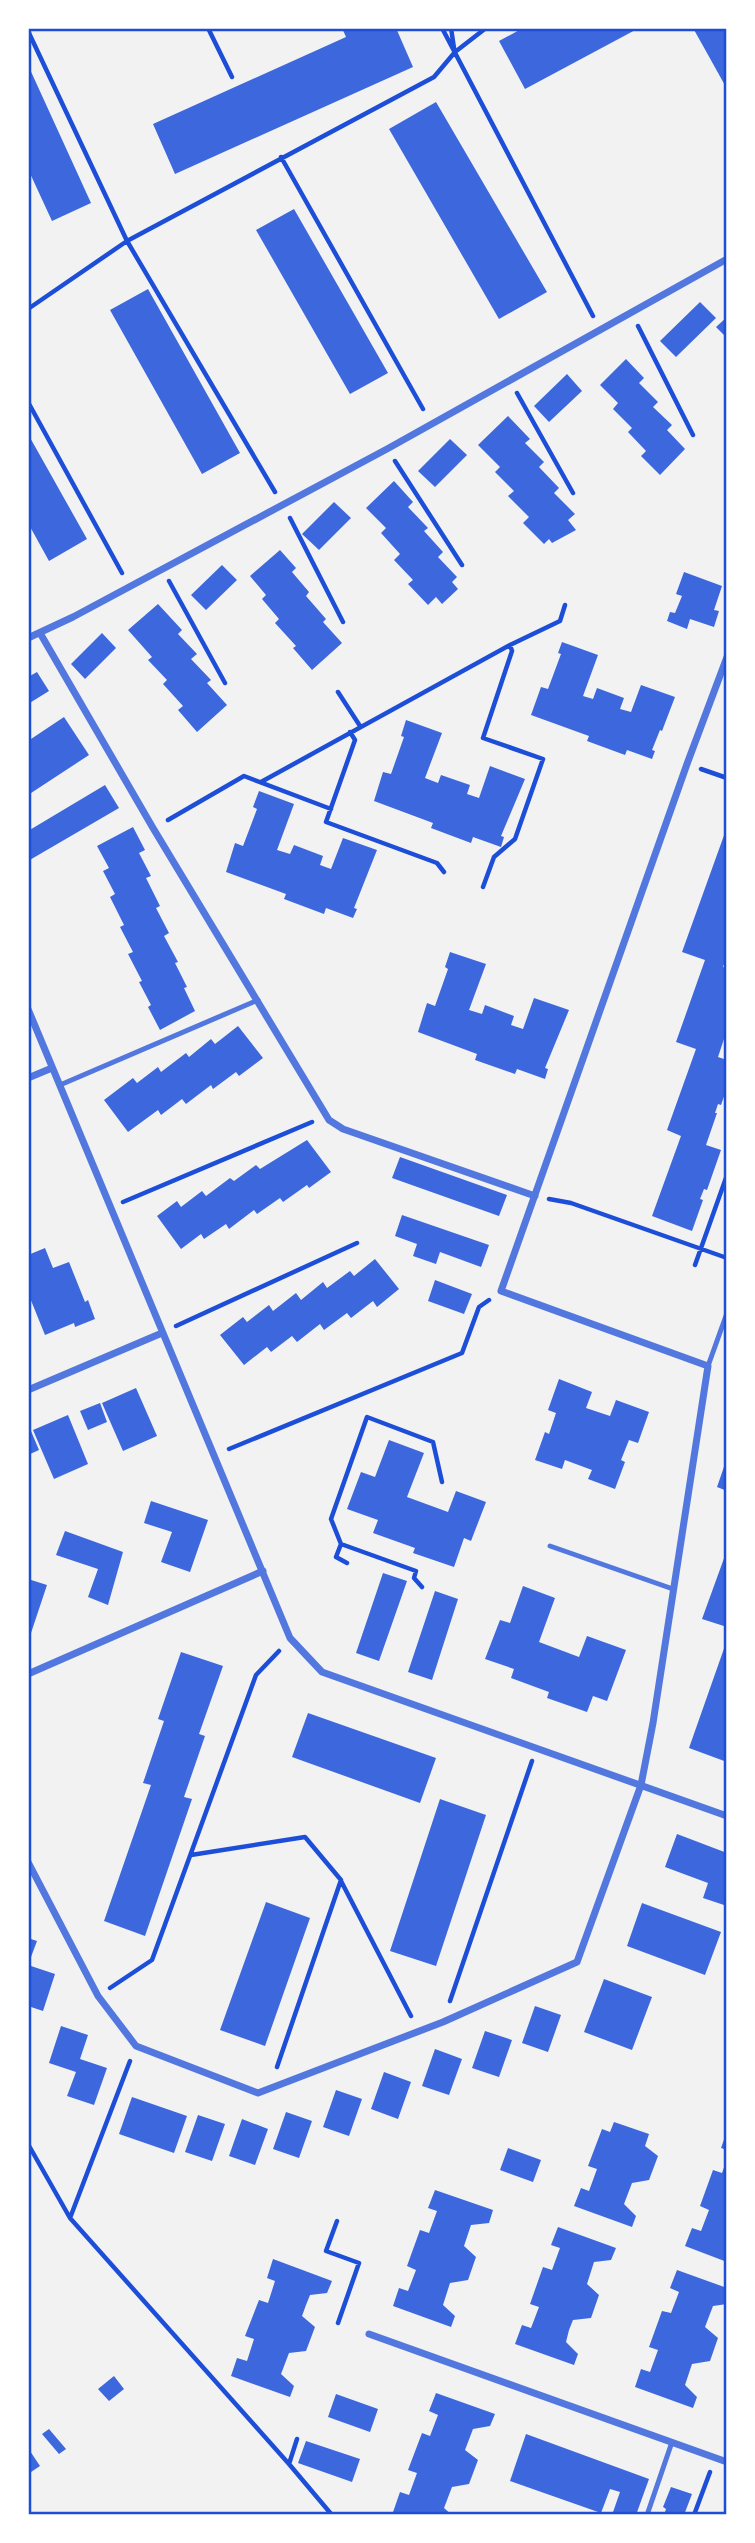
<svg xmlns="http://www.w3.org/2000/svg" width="755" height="2543" font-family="'Fira Sans Condensed',sans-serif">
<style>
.building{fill:#3d67dc}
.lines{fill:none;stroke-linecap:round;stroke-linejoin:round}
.path{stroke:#1d4ed8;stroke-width:4.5}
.service{stroke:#5277de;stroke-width:5}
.minor{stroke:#5277de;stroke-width:7}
.neatline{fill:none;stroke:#1d4ed8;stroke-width:2.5}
</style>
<rect width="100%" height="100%" fill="#f2f2f2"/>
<path class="building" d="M342,28H396L413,67L175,174L153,124L346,37Z
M523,28H639L525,89L499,41Z
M693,28H727V89L707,53Z
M28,65L91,203L52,221L28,169Z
M436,102L547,292L499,319L389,129Z
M294,209L388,373L350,394L256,230Z
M148,289L240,453L202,474L110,310Z
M700,302L716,318L676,357L660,341Z
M727,317V338L716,327Z
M626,359L644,378L639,383L658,402L653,407L672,425L667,430L685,449L660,475L641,456L646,451L628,432L632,428L613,409L618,403L600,385Z
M567,374L582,391L549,422L534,406Z
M508,416L530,439L525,443L544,462L539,467L559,488L554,493L575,514L568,520L576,530L552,543L549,539L544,544L523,523L529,517L508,496L514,491L495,472L500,467L478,445Z
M28,434L87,539L49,561L28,523Z
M450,439L467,455L435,487L418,471Z
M394,481L413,502L408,507L428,528L424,531L443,552L438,557L457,577L452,582L458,589L442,604L436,597L428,605L408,584L413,580L394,560L400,554L381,533L386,528L366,508Z
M334,502L351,518L319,550L302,534Z
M280,550L296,568L292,572L309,592L306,596L326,619L323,622L342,643L312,670L293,648L296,646L275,623L279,619L262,599L266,595L250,576Z
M222,565L237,580L206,610L191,595Z
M684,572L722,586L714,610L719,611L714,627L690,619L687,629L667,621L670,612L675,613L682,596L676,594Z
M158,604L182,630L178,634L197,654L191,659L211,680L207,683L227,705L197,732L178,710L183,706L163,684L167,680L148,660L152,657L128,630Z
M102,633L116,648L85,679L71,664Z
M562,642L598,655L583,696L593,699L597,688L624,698L620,709L631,712L641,685L675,697L662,731L660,730L652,750L655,751L652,759L627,750L625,755L587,741L589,736L531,715L541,687L548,689L561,654L558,653Z
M37,672L49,691L28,704V677Z
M64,717L89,755L28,795V741Z
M406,720L442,733L425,778L438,783L441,775L470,785L467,794L479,798L490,766L525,779L501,836L504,837L501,847L473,837L471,843L431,828L433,823L374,801L383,772L391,774L404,737L401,736Z
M105,785L119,808L28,861V831Z
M259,791L294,804L277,850L290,854L294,845L323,856L320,865L331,869L343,838L377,850L354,908L357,909L353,918L326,908L324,914L284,899L286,894L226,872L235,843L243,846L257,809L253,807Z
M133,827L145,850L139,853L151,876L146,878L160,906L156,908L169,933L164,936L178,962L175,963L187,987L184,988L195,1011L160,1030L148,1007L151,1005L139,982L142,981L128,954L133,952L120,927L124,925L110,897L115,894L103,871L109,868L97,846Z
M727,827V955L723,967L727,968V1030L718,1057L727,1060V1088L721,1105L718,1104L715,1113H717L706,1145L721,1150L707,1190L704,1189L700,1199L703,1200L692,1231L652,1216L681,1136L667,1130L696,1049L676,1042L705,960L682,952Z
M450,952L486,964L469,1010L482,1014L485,1005L514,1016L511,1025L523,1029L534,998L569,1010L545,1068L548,1069L545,1079L517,1069L515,1074L475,1060L477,1054L418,1032L427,1003L435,1006L448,969L445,967Z
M238,1026L263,1058L239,1076L236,1072L213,1089L211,1085L186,1104L182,1099L161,1115L158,1110L128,1132L104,1100L133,1078L137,1083L158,1067L161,1072L186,1053L189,1057L211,1039L215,1044Z
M307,1140L331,1172L309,1188L307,1185L283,1202L280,1198L257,1214L254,1210L229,1229L226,1224L204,1239L201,1234L181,1249L157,1216L177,1201L181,1207L202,1191L206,1196L230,1178L234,1181L256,1165L260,1169Z
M400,1157L507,1195L499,1216L392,1178Z
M402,1215L489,1245L481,1267L440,1252L436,1264L413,1256L417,1244L395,1236Z
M45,1248L53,1268L69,1262L85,1302L88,1300L95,1319L75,1327L74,1323L45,1335L28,1293V1255Z
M375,1259L399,1289L377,1307L373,1301L351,1318L347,1313L324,1330L320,1324L297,1342L292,1336L271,1352L267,1347L244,1365L220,1335L243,1317L247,1322L269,1305L273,1311L296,1293L301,1300L323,1282L327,1288L350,1271L354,1276Z
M435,1280L472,1294L464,1314L428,1301Z
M559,1379L592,1392L586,1408L610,1416L616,1400L649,1412L638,1443L629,1440L621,1460L625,1462L615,1489L588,1479L592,1470L565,1460L562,1469L535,1460L545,1432L549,1434L556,1413L548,1410Z
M136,1388L157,1436L123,1451L102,1403Z
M100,1403L107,1422L88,1430L80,1411Z
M68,1415L88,1464L54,1479L33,1430Z
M31,1431L39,1450L28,1455V1433Z
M389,1440L424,1453L407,1497L448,1512L456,1491L486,1502L471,1541L464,1538L454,1567L413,1553L415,1548L373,1533L378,1520L347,1509L361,1472L375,1477Z
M727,1458V1491L717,1487Z
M151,1501L208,1520L190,1572L161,1562L172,1532L144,1523Z
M65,1531L123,1552L108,1605L88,1597L98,1569L56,1555Z
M727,1550V1627L702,1619Z
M383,1573L407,1581L379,1661L356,1653Z
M28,1579L47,1585L28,1642Z
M523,1586L555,1598L539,1642L579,1657L587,1636L626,1650L607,1701L593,1696L587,1712L547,1698L549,1692L511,1678L514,1669L485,1659L500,1620L510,1623Z
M435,1591L458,1599L432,1680L408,1672Z
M727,1640V1762L689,1748Z
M181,1652L223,1666L199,1734L205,1736L184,1797L192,1799L145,1936L104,1921L151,1785L143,1783L164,1721L158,1719Z
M308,1713L436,1758L420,1803L292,1757Z
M440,1799L486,1815L436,1966L390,1951Z
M677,1834L727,1853V1898L724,1905L703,1898L708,1883L665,1867Z
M266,1902L310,1918L265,2046L220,2030Z
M642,1903L721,1932L705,1975L627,1946Z
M28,1938L37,1941L28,1965Z
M28,1965L55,1974L43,2011L28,2006Z
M604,1979L652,1997L632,2050L584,2032Z
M535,2006L561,2015L548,2052L522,2043Z
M61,2026L88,2035L80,2059L107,2068L94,2105L67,2096L76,2072L49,2063Z
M485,2031L512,2040L499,2077L472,2068Z
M435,2049L462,2059L449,2095L422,2086Z
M384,2072L411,2082L398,2119L371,2109Z
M336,2090L362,2099L349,2136L323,2127Z
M132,2097L187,2116L174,2153L119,2134Z
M286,2112L312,2121L299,2158L273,2149Z
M198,2115L225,2124L212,2161L185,2152Z
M242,2119L268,2129L255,2165L229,2156Z
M614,2122L649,2134L645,2146L658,2156L649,2180L632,2183L624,2204L636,2216L632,2227L574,2206L581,2188L589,2191L597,2169L588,2166L602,2129L610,2132Z
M727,2131V2150L721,2148Z
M508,2148L541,2160L533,2182L500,2170Z
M727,2159V2262L685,2246L692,2228L701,2231L709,2210L700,2206L713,2170L722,2173Z
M435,2190L493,2210L489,2223L471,2225L464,2246L476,2257L468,2280L450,2283L443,2305L455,2316L451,2327L393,2306L399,2288L408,2291L416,2270L407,2266L420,2230L429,2233L437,2211L428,2208Z
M558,2227L616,2248L611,2260L594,2262L587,2284L599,2295L591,2318L573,2320L569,2330L566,2342L578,2354L574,2365L515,2344L522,2325L531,2328L539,2307L530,2304L543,2267L552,2270L560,2248L551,2245Z
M273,2259L332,2281L327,2293L310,2295L306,2305L302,2316L315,2327L306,2351L289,2353L281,2374L294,2386L290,2397L231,2376L237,2358L247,2361L254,2339L245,2336L259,2300L268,2303L275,2281L267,2278Z
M677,2270L727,2288V2304L713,2306L705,2327L718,2338L710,2361L692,2364L685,2385L697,2397L693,2408L635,2387L641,2369L650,2372L658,2350L649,2347L662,2311L671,2313L679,2292L670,2288Z
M114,2376L124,2389L109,2401L98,2389Z
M436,2393L495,2414L490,2426L473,2429L465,2450L478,2460L469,2484L452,2487L444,2508L452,2515H392L400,2492L409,2495L417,2473L408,2470L422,2433L430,2436L438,2415L429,2411Z
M336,2394L378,2409L370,2432L328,2417Z
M49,2429L66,2449L59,2454L42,2434Z
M526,2434L649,2479L636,2515H612L620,2492L610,2489L601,2513L510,2481Z
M306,2441L360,2459L352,2482L298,2463Z
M28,2448L40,2466L28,2474Z
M671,2487L692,2494L684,2515H664L666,2509L663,2507Z"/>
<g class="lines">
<path class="path" d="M208,28L232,77
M442,28L593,316
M451,28L454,48
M28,31L127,241L275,492
M281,157L423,409
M28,309L127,241L434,77L455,52L486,28
M638,326L693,435
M517,393L573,493
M28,402L122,573
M395,461L462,565
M290,518L343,622
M169,581L225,683
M338,692L360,726
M350,732L355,740L326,822L437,863L444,872
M701,769L727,778
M261,782L510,645L560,621L565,605
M168,820L244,776L331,809
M483,887L494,857L515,839L543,759L483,738L512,651L510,645
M549,1199L571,1203L727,1258
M123,1202L312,1122
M695,1265L727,1175
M176,1326L357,1243
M229,1449L462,1353L479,1307L489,1300
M341,1544L336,1557L347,1563
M422,1587L414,1578L416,1571L341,1544L331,1519L367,1417L433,1442L442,1482
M191,1855L305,1837L341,1880L277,2067
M341,1881L411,2016
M110,1988L152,1960L256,1675L279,1651
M450,2001L532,1761
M28,2144L70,2218L289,2464L332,2515
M70,2218L130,2061
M337,2221L326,2251L359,2263L338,2323
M289,2464L297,2439
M694,2515L710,2472"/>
<path class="service" d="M60,1085L258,1000
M708,1366L727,1313
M550,1546L673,1589
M647,2515L672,2442"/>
<path class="minor" d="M40,633L153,828L329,1120L343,1129L535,1196
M28,638L73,617L387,449L727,259
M28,1009L290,1638L322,1672L727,1816
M28,1078L52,1068
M28,1390L162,1333
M28,1674L263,1571
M28,1862L98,1996L136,2046L258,2093L443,2022L577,1962L641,1785L653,1723L708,1366L501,1291L687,764L727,657
M369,2334L727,2462"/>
</g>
<rect width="755" height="2543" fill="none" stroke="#ffffff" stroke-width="60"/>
<rect x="30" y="30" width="695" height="2483" class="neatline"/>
</svg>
